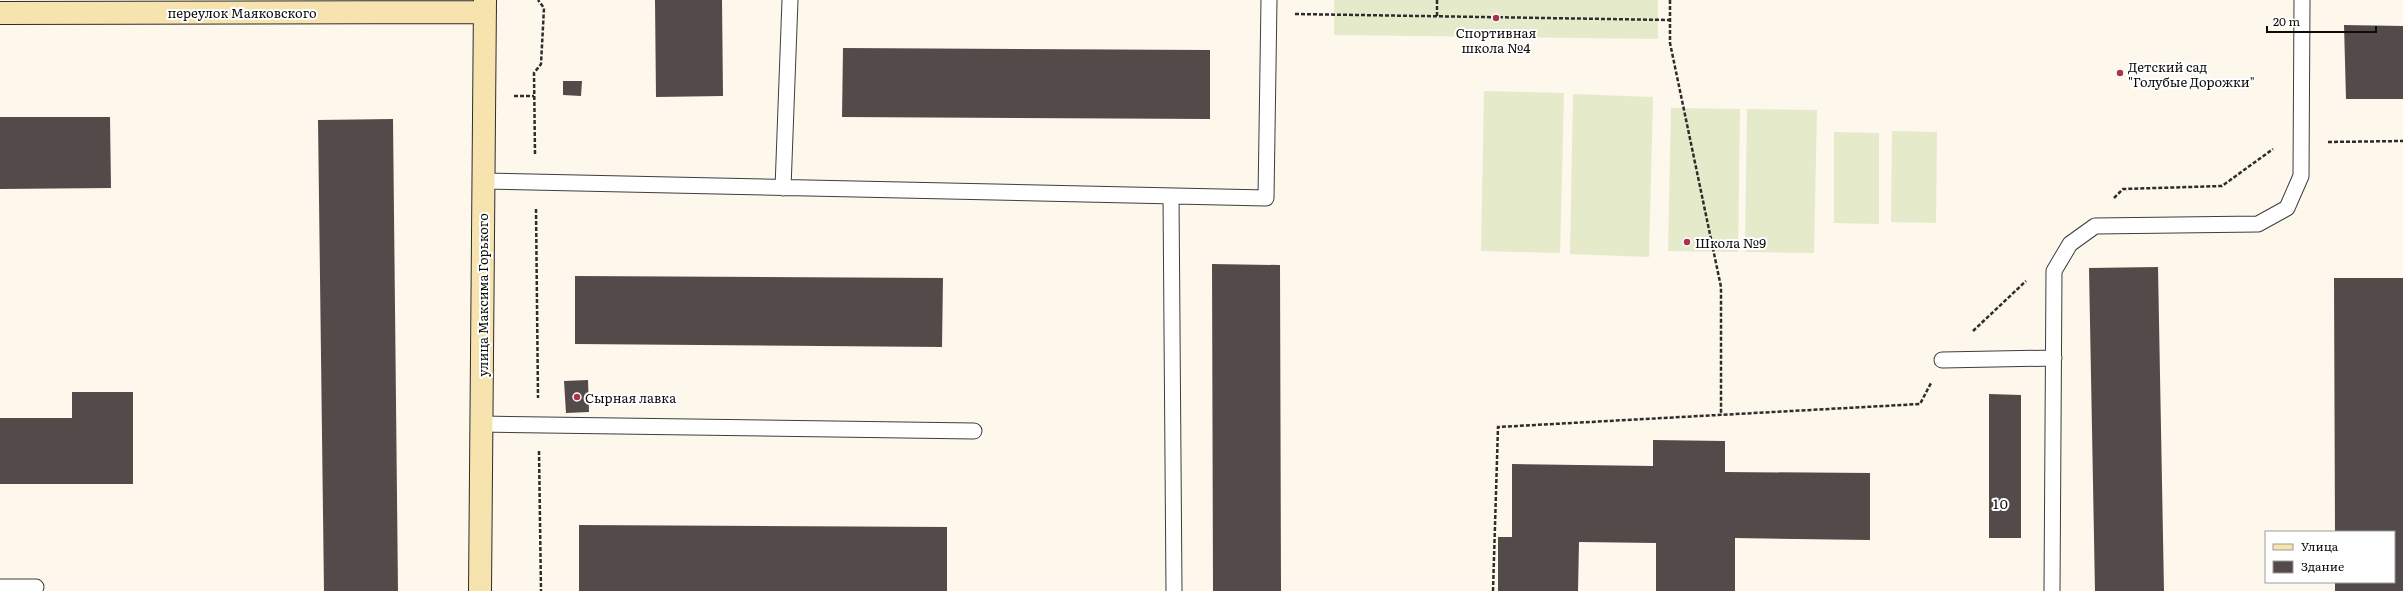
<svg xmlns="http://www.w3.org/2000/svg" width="2403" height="591" font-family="Literata,serif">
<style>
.pitch{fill:#e5ebca}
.building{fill:#534b49}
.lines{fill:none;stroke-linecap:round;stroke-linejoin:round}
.lane-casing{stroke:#3e3e3e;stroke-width:17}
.secondary-casing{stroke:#2d2d2d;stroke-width:24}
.path{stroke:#2d2d2d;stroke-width:2.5;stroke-dasharray:4 2;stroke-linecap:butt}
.lane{stroke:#fff;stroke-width:15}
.secondary{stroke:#f6e3ae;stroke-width:22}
.poi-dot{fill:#ab334b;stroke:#fff;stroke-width:1.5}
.labels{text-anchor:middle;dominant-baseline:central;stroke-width:4;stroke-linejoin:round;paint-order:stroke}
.street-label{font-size:13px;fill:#0b0b0b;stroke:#fff}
.poi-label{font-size:13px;fill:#0b0b0b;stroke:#fff;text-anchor:start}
.neighbourhood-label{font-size:14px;letter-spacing:1px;fill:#0b0b0b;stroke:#fff}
</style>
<rect width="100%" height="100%" fill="#fdf7ec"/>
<path class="pitch" d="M1334,0H1658V39L1334,35Z
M1484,91L1564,93L1560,253L1481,251Z
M1573,94L1653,97L1649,257L1570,254Z
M1671,108L1740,109L1738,252L1668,251Z
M1747,109L1817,110L1814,253L1745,252Z
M1892,131L1937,132L1936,223L1891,222Z
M1834,132L1879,133V224L1834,223Z"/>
<path class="building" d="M655,0H722L723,96L656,97Z
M2344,25L2403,26V99H2346Z
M843,48L1210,50V119L842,117Z
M563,81H582L581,96L563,95Z
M0,117H110L111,188L0,189Z
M393,119L398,591H324L318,120Z
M1212,264L1280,265L1281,591H1213Z
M2158,267L2164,591H2095L2089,268Z
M575,276L943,278L942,347L575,344Z
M2334,278H2403V591H2335V582H2394V532H2335Z
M588,380L589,412L566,413L564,381Z
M72,392H133V484H0V418H72Z
M1989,394L2021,395V538H1989Z
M1653,440L1725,441V472L1870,473V540L1735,538V591H1656V543L1579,542L1578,591H1498V537H1512V464L1653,466Z
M579,525L947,527V591H579Z"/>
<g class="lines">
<g class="lane-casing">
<path id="lane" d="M483,181L1266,198L1269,0
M783,188L790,0
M1171,196L1174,591
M1942,360L2054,358
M481,424L974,431
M0,587H36
M2052,591L2054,271L2070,244L2095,226L2258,224L2287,208L2301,176L2302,0"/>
</g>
<g class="secondary-casing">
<path id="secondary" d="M0,13L485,12
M480,591L485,0"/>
</g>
<path class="path" d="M1437,0V16
M1670,0V43L1721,287V415
M1295,14L1670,20
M514,96H534
M2328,142L2403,141
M535,154L534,73L541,64L544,8L538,0
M2114,198L2123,189L2222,186L2273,149
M536,209L538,398
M1973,331L2026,281
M539,451L541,591
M1493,591L1498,427L1920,404L1931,383"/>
<use href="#lane" class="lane"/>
<use href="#secondary" class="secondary"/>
</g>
<g class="poi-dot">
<circle cx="1496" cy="18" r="4"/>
<circle cx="2120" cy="73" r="4"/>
<circle cx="1687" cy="242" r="4"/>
<circle cx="577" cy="397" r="4"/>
</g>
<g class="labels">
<g class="street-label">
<text x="242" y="12">переулок Маяковского</text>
<text transform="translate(482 295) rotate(-90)">улица Максима Горького</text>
</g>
<g class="poi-label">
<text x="1496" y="32" text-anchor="middle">Спортивная<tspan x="1496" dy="15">школа №4</tspan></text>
<text x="2128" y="66">Детский сад<tspan x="2128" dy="15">"Голубые Дорожки"</tspan></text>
<text x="1695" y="242">Школа №9</text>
<text x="585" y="397">Сырная лавка</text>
</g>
<g class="neighbourhood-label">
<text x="2001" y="503">10</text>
</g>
</g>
<rect x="2265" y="531" width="130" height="52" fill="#ffffff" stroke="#9d9d9d"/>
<rect x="2273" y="544" width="20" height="6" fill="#f6e3ae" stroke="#9d9d9d"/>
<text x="2301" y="551" font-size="12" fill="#0b0b0b">Улица</text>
<rect x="2273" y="561" width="20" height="12" fill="#534b49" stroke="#9d9d9d"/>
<text x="2301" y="571" font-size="12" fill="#0b0b0b">Здание</text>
<path d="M2267 26v6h109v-6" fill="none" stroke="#0b0b0b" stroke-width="2"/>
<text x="2273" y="26" font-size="12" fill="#0b0b0b" stroke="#ffffff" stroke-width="3" paint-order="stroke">20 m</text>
</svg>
